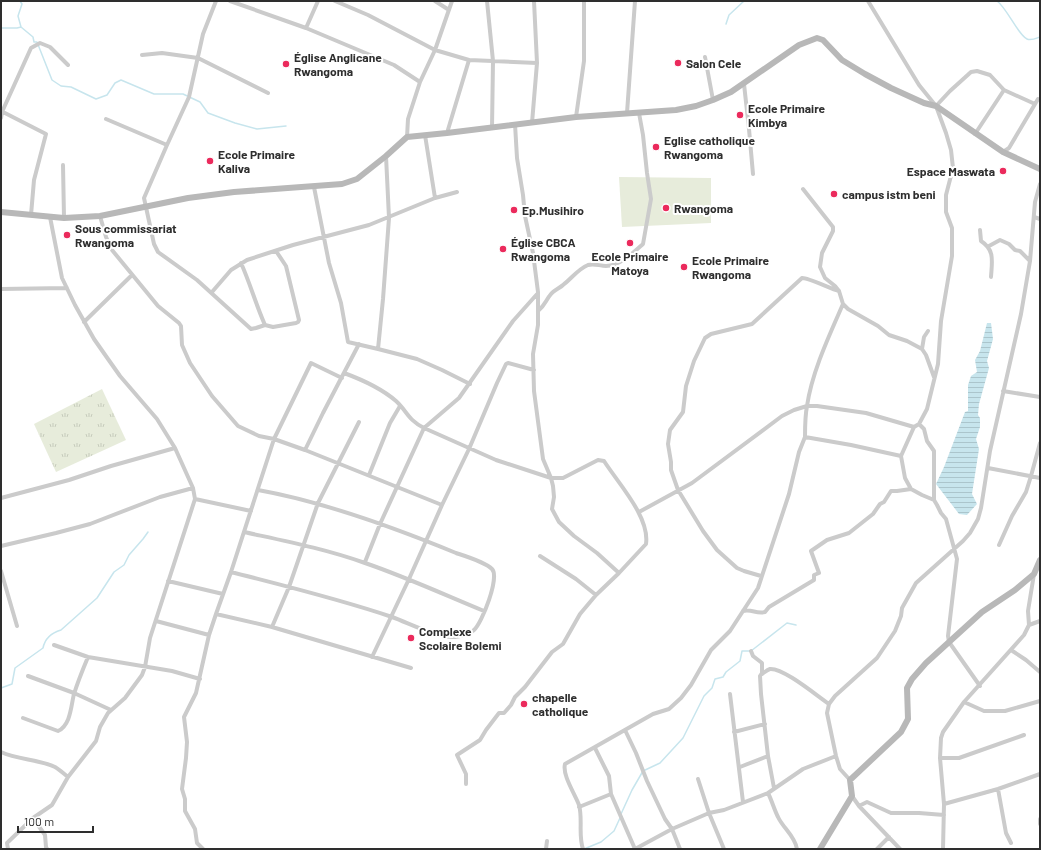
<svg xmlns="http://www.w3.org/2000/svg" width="1041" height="850" font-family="Barlow,sans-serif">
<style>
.grass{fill:url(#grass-tufts)}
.garden{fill:#e7ecdb}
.water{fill:url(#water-rules)}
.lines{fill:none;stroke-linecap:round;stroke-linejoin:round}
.stream{stroke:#c7e5ed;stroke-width:1.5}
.street{stroke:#cbcbcb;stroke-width:4}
.secondary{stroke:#b8b8b8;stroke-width:6}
.poi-dot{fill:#eb2a5c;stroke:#fff;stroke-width:1.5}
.labels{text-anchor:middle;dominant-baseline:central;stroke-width:4;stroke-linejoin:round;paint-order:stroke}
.poi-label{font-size:12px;font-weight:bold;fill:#2e2e2e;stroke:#fff;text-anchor:start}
</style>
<defs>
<pattern id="grass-tufts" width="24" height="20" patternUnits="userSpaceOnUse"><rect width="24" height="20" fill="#e7ecdb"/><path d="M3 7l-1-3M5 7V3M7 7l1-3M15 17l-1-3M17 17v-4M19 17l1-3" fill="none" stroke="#c6cbbc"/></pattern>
<pattern id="water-rules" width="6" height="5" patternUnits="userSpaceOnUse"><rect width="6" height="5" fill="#c7e5ed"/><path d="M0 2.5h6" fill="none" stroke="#abc5cc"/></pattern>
</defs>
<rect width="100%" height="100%" fill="#fff"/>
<path class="grass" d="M102,389L126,440L56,472L34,424Z"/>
<path class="garden" d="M619,177L711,178V223L622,227Z"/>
<path class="water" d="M987,323H991L993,339L987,361L989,368L979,404L978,415L980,418V427L976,439L979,449L972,494L977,504L967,515L959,514L936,484L944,467L965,412L968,411V385L971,376L977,372L975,360L980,351Z"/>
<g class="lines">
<path class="stream" d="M997,1C1007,8 1018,35 1027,39C1031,41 1037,38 1040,37
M726,24L729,15L744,1
M21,27L33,37L34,42H37L52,80L61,86L71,87L96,99L107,95L115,83L121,80L154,94H183L200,102L208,113L235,123L257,129L286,126
M1,28H17L21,27L18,16L22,4L20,1
M1,688L12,684L15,668L43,648C45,638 51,633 61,630L97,598L114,572L124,565L129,555L143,539L148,532
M621,814L632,790L643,771L660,763L683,738L704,696L712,688L715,679L723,677L726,672L740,661L742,651H751L787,623L796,625
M584,849L601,842L614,831L620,818"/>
<path class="street" d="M216,1L203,34L189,97L167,145L144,198L154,244L158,252L197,280L251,329L256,328L265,325L273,327L296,323L298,322L299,320L286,266L276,251
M230,1L306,28L394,65L420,82
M335,1L368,15L435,50L469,60L537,63
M435,1L449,10
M487,1L493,61L492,128
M868,1L919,85L936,106L946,133L951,150L953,168L946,195V212L952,228V256L941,321L938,364L927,409L919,424L914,427L901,456L905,478L911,489L922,495L934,500L937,505L941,513L946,519L957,559L948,636L949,642L980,686
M306,28L318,1
M142,55L162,53L198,58L268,93
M705,57L713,100
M744,84L749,129L753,174
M936,106L950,91L971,72L977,71L990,75L1004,90L1035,104
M1,111L46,134L34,180L31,215
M627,113L635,1
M576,117L584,61V1
M1,118L2,112L31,48L40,43L50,47L68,65
M106,119L167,145
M532,123L537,63L534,1
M447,133L469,60
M975,134L1004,90
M425,135L435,198
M407,137L408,119L420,82L435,50L452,1
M1003,152L1009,148L1038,99
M63,165L64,218
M314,187L329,263L341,303L348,342L378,349L383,299L389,218L386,156
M803,189L833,227V231L822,253L820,267L825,278L835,286L839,291L843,304L848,309L878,326L889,335L907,341L922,349L926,355L934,377
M100,216L106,237L112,250L158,306L179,323L181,326L182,345L190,363L212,396L238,426L259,436L274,439L305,450L442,505
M1034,217L1040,219
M980,230L981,241C995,250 992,261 991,277
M989,246L1000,240L1009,244L1015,250L1020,251L1030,261
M241,263C250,283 256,305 265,325
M1,289L67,288
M212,292L231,270L247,260L293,245L369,225L435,198L457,192
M843,304C829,336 812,372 807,406C805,416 805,427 805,437L851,445L901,456
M538,311C546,304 545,301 551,294C554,290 560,288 563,285C571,279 578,269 588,265C594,263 600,266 606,266C620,266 633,253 643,244L651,199L647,173L643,135L639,113
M84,322L132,275
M378,349L417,359L442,370L470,384
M922,349L924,337L928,331
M344,373C363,380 381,388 396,401C407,411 408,420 424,428L496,460L551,478L553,486L554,497L552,509L559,522L574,536L597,553L619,573
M1003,391L1040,397
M919,424L924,429L927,441L934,451V500
M305,450L323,413L359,344
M988,468L1040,478
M369,475L390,423L400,406
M1,498L69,480L111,466L175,448
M195,499L251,511
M639,512L692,483L782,416L794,410L807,406H817L866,413L914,427
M244,532C285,541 326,549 365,563C406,577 445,595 484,611
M999,545L1012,516L1026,492L1031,476L1040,443
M1,546L56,533L90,524L160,497L193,488
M540,556L576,579L596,595
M365,562L380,524L424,428L459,398L513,321L538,293
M1,571L17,626
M231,572C285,586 339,599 392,617C409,623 437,638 455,637C461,636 470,634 474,630C482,623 500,577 492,569C485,562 465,556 456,553C393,527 325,502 258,490
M761,576L744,571L737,568L717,550L703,531L678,490L671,470V462L668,444L670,430L683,412L686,386L694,361L705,338L711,334L752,324L802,278C807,277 831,289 839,291
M168,581L223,594
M743,611C752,609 756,614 765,612L769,607L814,580V575L819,573L811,551L827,540L849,533L873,514L880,504L884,502L891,491H897L911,489
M216,614L272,627L411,668
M156,621L209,635
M1029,625L1040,621
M272,627L289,587L318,503L359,422
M54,645L88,657L172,671L200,679
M1011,650L1026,660L1040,672
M751,651L753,656L762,663V673L760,676L761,694L768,756L774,788
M372,657L409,579L442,505L469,449L497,383L506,364L508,363L534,370
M762,674C765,672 767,670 770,669C784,668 817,696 829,704
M28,676L74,693L111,710
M730,694L743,802
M964,702L984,711H1005L1040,701
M23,718L58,731C71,725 71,705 74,694C78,681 83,669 88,657
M625,730L636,753L647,781L665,819L672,829L680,849
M734,732L765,724
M595,748L609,776L611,794L635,849
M1,752C18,760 38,759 55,767C60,770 64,774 68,777
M940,758H959L1024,735
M740,767L768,756
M698,779L709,813L724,849
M850,780L840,769L836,756L827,713L829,704L835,696L877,658L895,631L901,616L902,608L916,583L963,541L970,533L978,519L981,508L990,451L1021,314L1030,261L1035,202L1040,184
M466,784V774L457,755L480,740L486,730L499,713H504L511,705L515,697L525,687L552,652L563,644L580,614L596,595L619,573L646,544C650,517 618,483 604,461L598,460L563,478H551L543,459L534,391L533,354L538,325V292L533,253L525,216L523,195L517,158L515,124
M998,789L1006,833L1011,843
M768,793C772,801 774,809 778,817C783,828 795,836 797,849
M852,796L859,806L900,849
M944,804L998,789L1040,774
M859,806L867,802L891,813H919L944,815
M579,807L611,794
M33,818L45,835L46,847L47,849
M1040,819V824
M8,849L7,843L33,818L52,805L68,777L96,741L100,727L108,713L125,698L142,675L145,667L150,638L195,499L193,488L175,448L157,419L120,376L108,359L94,339L75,305L62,278L50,217
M203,849L197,843L195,829L185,811V799L182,789L186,758L187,742L184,717L196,693L209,635L216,614L231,572L274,439L311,363L342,378
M546,849L547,841
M583,849C578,835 583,819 579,805C575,794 562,775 565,764L653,714L669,709L681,698L691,685L711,650L730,631L758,588L789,494L799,452L805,437
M635,849L672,829L709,813L724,810L768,793L803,769L836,756
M877,849L889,837
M943,849L944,804L940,758L941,738L943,732L964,702L1024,635L1029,625L1028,611L1034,574"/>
<path class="secondary" d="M1,212L64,218L100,216L188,198L234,192L342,184L357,179L386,156L407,137L447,133L576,117L676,110L696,106L713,100L731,92L799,45L817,38L823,40L842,60L865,74L891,88L924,103L936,106L1003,152L1040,169
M820,849L852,796L850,780L901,732L908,719L907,688L912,679L926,663L982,612L1015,590L1034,574L1040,560"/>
</g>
<g class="poi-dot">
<circle cx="678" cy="63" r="4"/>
<circle cx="286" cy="64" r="4"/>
<circle cx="740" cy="115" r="4"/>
<circle cx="656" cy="147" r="4"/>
<circle cx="210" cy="161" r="4"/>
<circle cx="1003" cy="171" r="4"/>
<circle cx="834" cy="194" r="4"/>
<circle cx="666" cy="208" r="4"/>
<circle cx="514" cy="210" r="4"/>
<circle cx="67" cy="235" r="4"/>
<circle cx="630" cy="243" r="4"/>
<circle cx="503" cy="249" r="4"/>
<circle cx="684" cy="267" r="4"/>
<circle cx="411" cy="638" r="4"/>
<circle cx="524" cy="704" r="4"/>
</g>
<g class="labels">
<g class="poi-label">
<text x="294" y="57">Église Anglicane<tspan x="294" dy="14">Rwangoma</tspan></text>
<text x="686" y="63">Salon Cele</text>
<text x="748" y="108">Ecole Primaire<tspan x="748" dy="14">Kimbya</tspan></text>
<text x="664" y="140">Eglise catholique<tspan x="664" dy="14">Rwangoma</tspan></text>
<text x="218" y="154">Ecole Primaire<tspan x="218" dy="14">Kaliva</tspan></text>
<text x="995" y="171" text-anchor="end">Espace Maswata</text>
<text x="842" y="194">campus istm beni</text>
<text x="674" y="208">Rwangoma</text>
<text x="522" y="210">Ep.Musihiro</text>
<text x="75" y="228">Sous commissariat<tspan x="75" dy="14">Rwangoma</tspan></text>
<text x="511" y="242">Église CBCA<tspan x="511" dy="14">Rwangoma</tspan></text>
<text x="630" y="256" text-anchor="middle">Ecole Primaire<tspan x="630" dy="14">Matoya</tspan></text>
<text x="692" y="260">Ecole Primaire<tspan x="692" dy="14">Rwangoma</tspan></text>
<text x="419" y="631">Complexe<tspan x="419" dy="14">Scolaire Bolemi</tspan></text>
<text x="532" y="697">chapelle<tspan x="532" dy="14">catholique</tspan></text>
</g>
</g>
<rect width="1041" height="850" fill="none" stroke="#2e2e2e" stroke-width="4"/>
<path d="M18 826v6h75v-6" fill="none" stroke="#2e2e2e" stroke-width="2"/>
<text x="24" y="826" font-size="12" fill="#2e2e2e" stroke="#ffffff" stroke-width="3" paint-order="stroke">100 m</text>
</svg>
